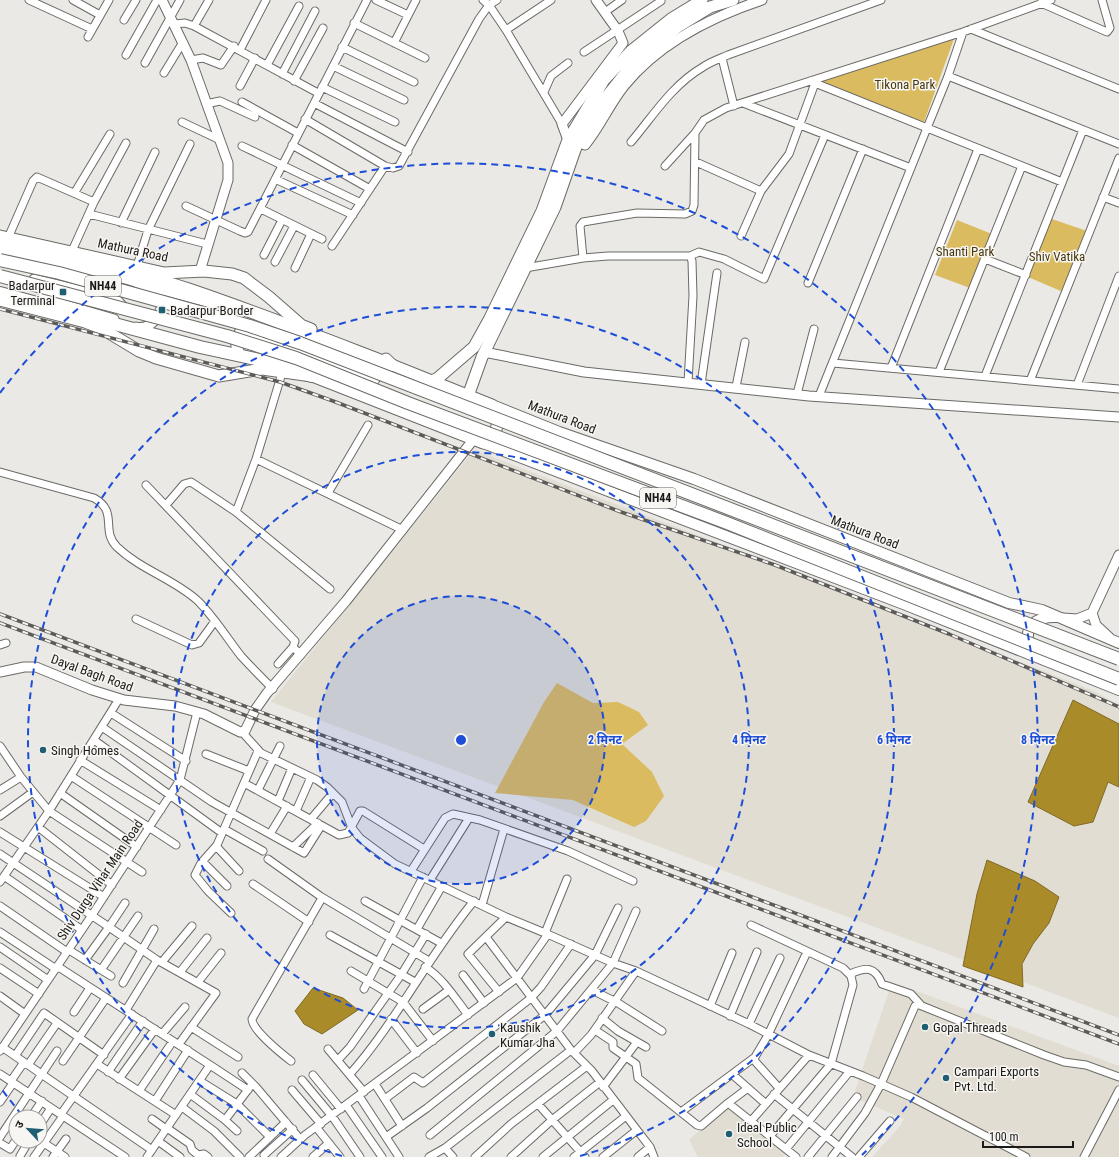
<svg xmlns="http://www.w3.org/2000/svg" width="1119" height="1157" font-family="'Roboto Condensed','Noto Sans Devanagari',sans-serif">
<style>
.built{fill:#e1ddd2}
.green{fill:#dbbb60}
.water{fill:#aa8b2a;stroke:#7f6925}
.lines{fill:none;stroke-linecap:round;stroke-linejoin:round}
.minor-casing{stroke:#6b6a66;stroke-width:9}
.tertiary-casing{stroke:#6b6a66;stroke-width:11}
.secondary-casing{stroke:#6b6a66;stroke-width:12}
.primary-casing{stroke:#6b6a66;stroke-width:13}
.trunk-casing{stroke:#6b6a66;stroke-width:14}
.minor{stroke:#fff;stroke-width:7}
.tertiary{stroke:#fff;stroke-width:9}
.secondary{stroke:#fff;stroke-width:10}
.primary{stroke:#fff;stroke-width:11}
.trunk{stroke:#fff;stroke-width:12}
.rail-casing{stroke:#5d5b59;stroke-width:3.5}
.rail{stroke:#f8f6f2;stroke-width:2;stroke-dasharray:6;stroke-linecap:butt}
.trunk-bridge-casing{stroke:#6b6a66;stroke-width:14;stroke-linecap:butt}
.trunk-bridge{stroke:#fff;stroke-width:12}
.ring{fill:none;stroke:#1d4ed8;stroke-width:2;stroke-dasharray:7 5}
.poi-dot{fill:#1f5f74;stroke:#f8f6f2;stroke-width:1.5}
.labels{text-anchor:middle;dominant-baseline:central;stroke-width:3;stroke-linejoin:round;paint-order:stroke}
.shield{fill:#f8f6f2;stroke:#5d5c5a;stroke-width:1}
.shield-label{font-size:12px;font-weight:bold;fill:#1b1a19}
.park-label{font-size:13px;fill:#473912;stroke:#f8f6f2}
.street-label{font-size:13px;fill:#1b1a19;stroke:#f8f6f2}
.poi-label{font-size:13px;fill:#1b1a19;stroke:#f8f6f2;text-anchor:start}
.centre{fill:#1d4ed8;stroke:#f8f6f2;stroke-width:2}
.ring-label{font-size:12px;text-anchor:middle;font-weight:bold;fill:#1d4ed8;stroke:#f8f6f2;stroke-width:3;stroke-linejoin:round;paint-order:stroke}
</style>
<rect width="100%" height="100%" fill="#ebe9e5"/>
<path class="built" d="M474,450L815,580L1094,691L1119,705V1018L271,702Z
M892,982L1119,1066V1157H872L900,1126L904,1119L853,1097Z
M730,1107L786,1153L783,1157H698L689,1140L724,1108Z"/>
<path class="green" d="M955,36L924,122L819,82Z
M1052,219L1087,231L1063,292L1028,277Z
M957,220L992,234L970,288L935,275Z
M557,683L593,703L618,702L639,712L648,725L622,744L652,772L664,796L646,821L634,827L573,800L495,793L544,702Z"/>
<path class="water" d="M1073,700L1119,724V787L1108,782L1093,822L1074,826L1028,802Z
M987,860L1035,881L1059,897L1049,923L1033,944L1022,964L1023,987L963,966L977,894Z
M313,988L343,998L358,1010L322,1034L304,1024L295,1011Z"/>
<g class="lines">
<g class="minor-casing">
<path id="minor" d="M29,0L92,29
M73,0L100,15
M376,0L408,15
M483,0L489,5L506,30L562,124
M1041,3L1107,32L1110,28L1102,0
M605,12L622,0
M124,20L136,0
M354,23L425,58
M174,24L185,23L194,26L318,93
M194,26L209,0
M971,29L1119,89
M506,30L551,0
M88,37L109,0
M394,43L416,0
M342,47L414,82
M240,50L266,0
M584,52L661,1
M126,55L157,0
M722,58L734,106
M191,60L203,58L221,65L234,46
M145,63L180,0
M267,65L299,6
M333,66L404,100
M164,73L183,42
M282,74L315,11
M948,76L1119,144
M294,81L323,28
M810,81L1062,182
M240,86L255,58
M322,87L395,122
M544,92L551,76L568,63
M242,102L298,133
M314,103L408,152
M743,103L911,168
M206,104L220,101L255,117
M305,119L385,166L393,168L399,166L479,19L489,5L497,0
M182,122L218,139
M631,142C653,116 672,85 703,67C710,62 719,59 728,55L881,0
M292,145L370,189
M242,146L361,203
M696,162L761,191
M665,166L695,133
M275,179L353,215
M75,192L110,134
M1103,197L1119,203
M186,206L240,231L245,233L248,232L367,0
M261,209L322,239
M89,214L207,244
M121,223L155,152
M741,236L761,191L789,154L815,83
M8,238L33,181L37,177L94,202
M332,246L385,166
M72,251L94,202L126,143
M264,255L282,220
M690,256L699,252L724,259L764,279L825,135
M583,258L580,226L583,222L637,213L685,214L692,211L694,205L695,133L704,120L726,108L963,32L1051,0
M985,259L1026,275
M275,262L294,226
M137,266L148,230L190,144
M295,268L311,234
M525,268L583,258L608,256H690L692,261L693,296L688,382
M808,283L863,149
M833,363L1119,389
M891,368L978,149
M939,372L1022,166
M985,376L1083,130
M1030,381L1119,158
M701,384L717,273
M1077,385L1119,276
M736,387L745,342
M797,394L814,329
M819,396L948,76L963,32
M256,459L403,530
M0,472L94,498C119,512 100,530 117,547C141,570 174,579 198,601C214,617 227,638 241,656C251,667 262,678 273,689
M146,485L295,641L293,647L301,655
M328,493L368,425
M166,505L184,484L191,482L236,512L330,589
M236,512L256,459L282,373
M136,619L192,645L199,643L215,621
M0,645L6,643
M278,664L293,647
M111,713L186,761
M102,727L212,802L304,853L321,826
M242,732L261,753L317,780L327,787L342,802L352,828L360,838L395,864L506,917L545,933L613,963L636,971L749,1024L809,1055
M94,740L222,833
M0,746L21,777L49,811L142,872
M206,754L249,771
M80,760L161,810
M71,776L176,845
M244,783L339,835L348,833L360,811H363L424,849
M0,790L21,777
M258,790L280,746
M60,793L137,847
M278,801L292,768
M296,811L311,777
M0,816L33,792
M311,819L333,793
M38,827L112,885
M224,829L263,851
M0,832L104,897
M270,834L287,806
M216,846L239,871
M293,847L318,823
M0,854L109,927L85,960
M268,859L320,896L429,961
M203,862L227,886
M411,871L445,818L453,814L480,820L568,851L633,881
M4,876L82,930
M430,880L469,818
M0,882L49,811L119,699
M253,884L309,922
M365,901L441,943
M125,903L109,927L157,960L216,993L179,1044
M482,905L504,829
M0,906L67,952
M231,913L208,891L195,875L201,863L217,845L258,751
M751,925L843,968L851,976L853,985L831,1064L770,1136
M417,929L442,886
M0,932L56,969
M545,933L567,879
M330,935L415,982
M486,937L571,1050L592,1071L637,1130L650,1147L654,1157
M0,947L48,980
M69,950L111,976
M162,962L192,926
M57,966L210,1065L147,1157
M425,967C443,978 455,998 468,1015
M0,968L39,994
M101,970L138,916
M351,971L403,1002L433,1041
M180,972L207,938
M850,974C866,967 875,966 882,984L911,994L920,1004
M463,975L484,1003
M198,982L221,953
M123,983L154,929
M364,989L423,877
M592,990L618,1003L662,1031
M499,992L468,954L506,917
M0,996L25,1014
M710,1006L732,953
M423,1009L449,990
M126,1010L157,960
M74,1012L90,988
M730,1016L757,952
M602,1018L618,1031L646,1047
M391,1019L417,1053
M749,1024L780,958
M191,1027L238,1057
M595,1030L613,1042V1048L636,1064L638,1078L697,1125L701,1126L728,1103L796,1157
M162,1034L185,1007
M2,1047L152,1150
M328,1049L364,1092
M0,1051L92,915L180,780L197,712
M574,1053L591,1035L636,971
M15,1056L44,1013L104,1055
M753,1059L779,1088
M338,1060L350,1047L401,975L426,934
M63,1061L106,998
M291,1061C282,1054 252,1030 252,1019L322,898
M97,1064L176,1115
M28,1065L57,1023
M210,1065L248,1090
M108,1072L143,1021
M242,1073L256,1087L300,1139
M0,1074L125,1157
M350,1074C397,1021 428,956 474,901
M313,1075L341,1109
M733,1075L766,1104
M119,1079L155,1029
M302,1080L332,1116L360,1157
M11,1081L24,1062
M200,1081L237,1104L270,1137
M375,1084L402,1126
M603,1087L637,1042
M292,1090L321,1124
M139,1091L173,1041
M190,1094L225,1120L237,1131
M774,1094L852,1157
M359,1096L399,1157
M385,1099L414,1077L423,1083L531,998L541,987L571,944
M155,1101L188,1050
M0,1102L13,1083
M728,1103L748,1088
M538,1104L585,1157
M346,1105L382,1157
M182,1107L214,1131L240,1157
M681,1112L755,1057L768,1035L807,952
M61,1114L132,1014
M31,1117L42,1101
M152,1119L166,1129
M225,1120L250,1087
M751,1121L809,1055L863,1076L911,1097L1026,1157
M40,1125L51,1108
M316,1127L340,1157
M167,1128L190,1144L192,1150L198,1155L204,1154L208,1157
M430,1135L557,1031L613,963L636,911
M0,1137L57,1051
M386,1137L427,1108L545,1015L595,955L618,908
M158,1141L180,1157
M0,1143L10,1149L16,1140
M44,1143L65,1157
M445,1148L453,1157
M786,1149L850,1071
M264,1155L293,1129
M20,1156L29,1141
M34,1157L63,1116
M53,1157L66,1139
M249,1157L286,1122
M281,1157L305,1135L517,978L548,934
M313,1157L329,1143
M429,1157L445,1148L571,1050
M475,1157L511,1124L587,1066
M511,1157L552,1120L600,1082
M543,1157L613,1100
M574,1157L626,1116
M603,1157L637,1130
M638,1157L650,1147
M808,1157L857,1097
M832,1157L865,1113L881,1084L915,1006L917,1004L1044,1055L1064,1062L1086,1065L1119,1077
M859,1157L890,1121
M1084,1157L1119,1090"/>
</g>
<g class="tertiary-casing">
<path id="tertiary" d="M162,0L191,60L228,163V180L200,271
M596,0L618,31L623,43L562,124L568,140L585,145C600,127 609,105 624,86C658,44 711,17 762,0
M0,251C30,258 60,265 90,271C112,276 135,279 154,291C172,302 154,332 136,327
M34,279L116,299L126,310
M151,287L214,304
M42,298L114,319
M484,352L584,372L809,396L1119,417
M1092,613L1096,625L1109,637
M1063,618L1077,619L1092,613L1119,555
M0,672L24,667H36L92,690L124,700L175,706L204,714L240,732L245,731L255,710L267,693L346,601L473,440"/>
</g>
<g class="secondary-casing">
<path id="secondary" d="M492,405L559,432L694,479L1009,603L1042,610L1119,643
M483,443L906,605L1119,690
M1030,648C1022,626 1037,616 1057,617"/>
</g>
<g class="primary-casing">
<path id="primary" d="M0,236L164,273L204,271L232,274L244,278L269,297L301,325L311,329
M0,300L85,322L101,328L139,351L156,358L219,376L262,369L312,376L483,443C499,434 501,421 492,405L392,365L386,359
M239,355C235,345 236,338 242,330C259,330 275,343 290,349C318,361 346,370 374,379
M432,381L438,378L474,347L489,320L542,211L568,140L604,80L631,51L671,19L702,0
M468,396L482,357L555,207L577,144L604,100L636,60L679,26L710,7L733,0"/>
</g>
<g class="trunk-casing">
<path id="trunk" d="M0,243L16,245C74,259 133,271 190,290C258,313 324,339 392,365
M0,293L200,347L260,360L312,376"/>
</g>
<use href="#minor" class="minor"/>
<use href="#tertiary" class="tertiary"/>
<use href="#secondary" class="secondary"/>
<use href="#primary" class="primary"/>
<use href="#trunk" class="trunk"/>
<g class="rail-casing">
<path id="rail" d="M0,309L280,382L333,401L621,512L775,565L949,634L1119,707
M0,614L1119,1035
M0,623L1119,1044"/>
</g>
<use href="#rail" class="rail"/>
<g class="trunk-bridge-casing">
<path id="trunk-bridge" d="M0,260L59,273L250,326L300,343L1119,659
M0,276L227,336L296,358L408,403L727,523L1119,679"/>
</g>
<use href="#trunk-bridge" class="trunk-bridge"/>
</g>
<circle cx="461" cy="740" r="144" fill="#1d4ed8" fill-opacity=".12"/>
<g class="ring">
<circle cx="461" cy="740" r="144"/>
<circle cx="461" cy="740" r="288"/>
<path d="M342 1156A433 433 0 1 1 580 1156"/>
<path d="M22 1115A577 577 0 0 1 0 1087M0 393A577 577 0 1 1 862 1155"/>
</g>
<g class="poi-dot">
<rect x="59" y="288" width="8" height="8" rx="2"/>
<rect x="158" y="306" width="8" height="8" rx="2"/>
<circle cx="43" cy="750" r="4"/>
<circle cx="925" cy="1027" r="4"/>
<circle cx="492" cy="1034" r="4"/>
<circle cx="946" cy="1078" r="4"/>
<circle cx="729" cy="1134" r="4"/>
</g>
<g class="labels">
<g class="shield">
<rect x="85" y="276" width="36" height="20" rx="3"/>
<rect x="640" y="488" width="36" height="20" rx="3"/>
</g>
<g class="shield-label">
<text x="103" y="286">NH44</text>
<text x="658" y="498">NH44</text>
</g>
<g class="park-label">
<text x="905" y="84">Tikona Park</text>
<text x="965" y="251">Shanti Park</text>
<text x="1057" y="256">Shiv Vatika</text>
</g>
<g class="street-label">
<text transform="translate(133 250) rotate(12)">Mathura Road</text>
<text transform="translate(562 417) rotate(21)">Mathura Road</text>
<text transform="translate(865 532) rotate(21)">Mathura Road</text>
<text transform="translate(92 673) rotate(20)">Dayal Bagh Road</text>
<text transform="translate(100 880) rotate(-56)">Shiv Durga Vihar Main Road</text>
</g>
<g class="poi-label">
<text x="55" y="285" text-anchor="end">Badarpur<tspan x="55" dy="15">Terminal</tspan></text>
<text x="170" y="310">Badarpur Border</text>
<text x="51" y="750">Singh Homes</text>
<text x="500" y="1027">Kaushik<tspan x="500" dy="15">Kumar Jha</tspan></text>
<text x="933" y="1027">Gopal Threads</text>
<text x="954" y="1071">Campari Exports<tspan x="954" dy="15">Pvt. Ltd.</tspan></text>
<text x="737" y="1127">Ideal Public<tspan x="737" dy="15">School</tspan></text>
</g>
</g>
<circle cx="461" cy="740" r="6" class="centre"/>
<g class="ring-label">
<text x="605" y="744">2 मिनट</text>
<text x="749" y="744">4 मिनट</text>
<text x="894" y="744">6 मिनट</text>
<text x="1038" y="744">8 मिनट</text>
</g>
<g transform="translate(28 1129) rotate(296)"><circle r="19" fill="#f8f6f2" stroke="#a09e9b"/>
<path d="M0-3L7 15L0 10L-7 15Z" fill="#1f5f74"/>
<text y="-6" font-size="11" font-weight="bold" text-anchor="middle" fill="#1b1a19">उ</text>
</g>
<path d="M983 1141v6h90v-6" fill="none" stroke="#1b1a19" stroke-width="2"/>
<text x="989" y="1141" font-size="12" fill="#1b1a19" stroke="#f8f6f2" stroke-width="3" paint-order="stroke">100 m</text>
</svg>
